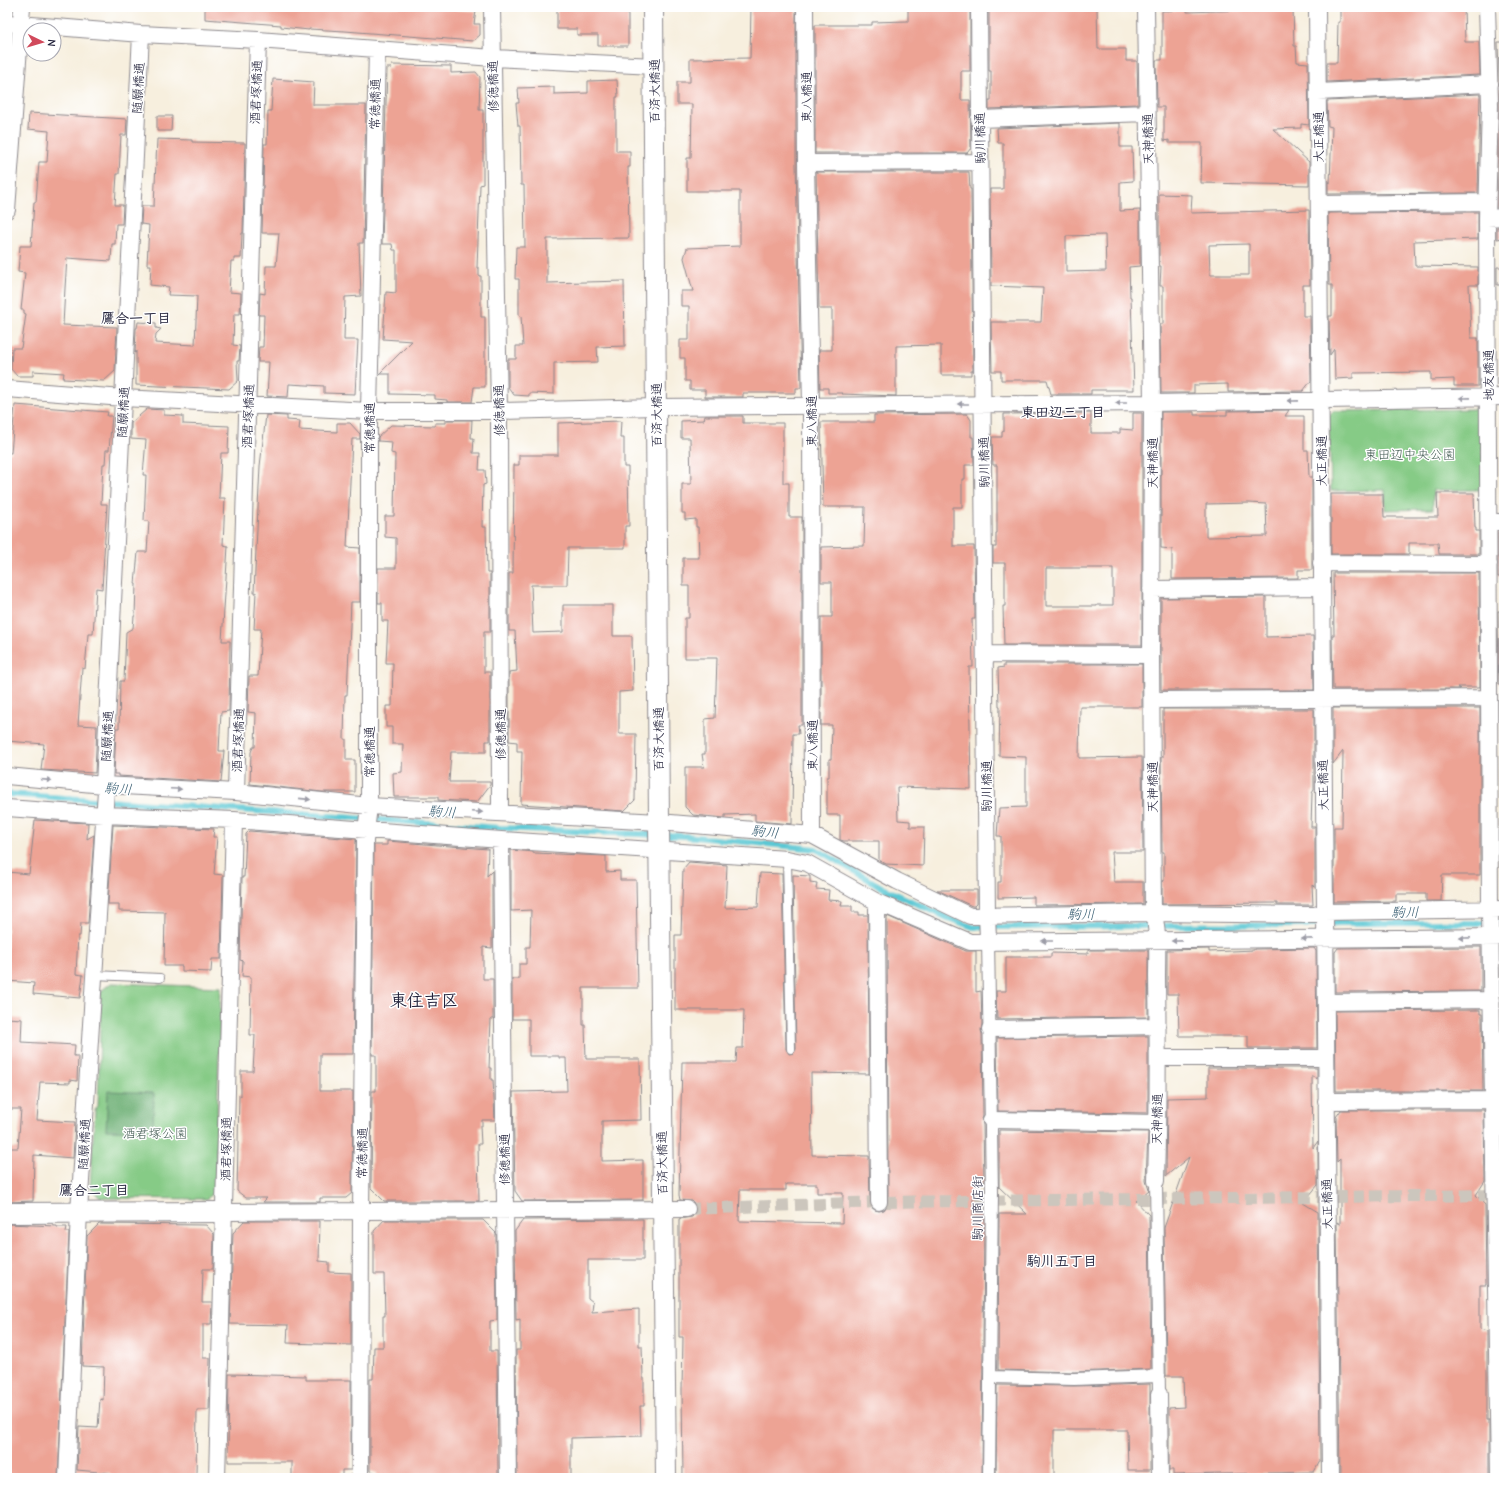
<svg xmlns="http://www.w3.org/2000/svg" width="1511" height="1485" font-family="'Comic Neue','Klee One',sans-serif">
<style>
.green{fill:#86cb86;stroke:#547660}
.forest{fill:#6caf73;stroke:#476857}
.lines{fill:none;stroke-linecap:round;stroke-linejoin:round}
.stream{stroke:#5cc8d4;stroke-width:6}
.building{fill:#eda394;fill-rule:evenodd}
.pedestrian-tunnel{stroke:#ccc6bd;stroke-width:12;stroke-dasharray:12 6;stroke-linecap:butt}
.service-casing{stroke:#8c888c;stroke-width:10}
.pedestrian-casing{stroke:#8c888c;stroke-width:14}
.minor-casing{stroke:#8c888c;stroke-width:18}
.tertiary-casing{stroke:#8c888c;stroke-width:22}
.service{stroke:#fff;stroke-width:8}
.pedestrian{stroke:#fff;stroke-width:12}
.minor{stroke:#fff;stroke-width:16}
.tertiary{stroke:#fff;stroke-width:20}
.oneway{fill:#9c9ca7}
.labels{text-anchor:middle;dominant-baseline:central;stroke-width:3;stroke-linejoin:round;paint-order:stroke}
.street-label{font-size:13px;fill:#22223b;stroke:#fff}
.park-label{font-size:13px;fill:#455d55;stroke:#fff}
.neighbourhood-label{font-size:14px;font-weight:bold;fill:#22223b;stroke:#fff}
.water-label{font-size:14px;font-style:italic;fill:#365c71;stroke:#fff}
.district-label{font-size:17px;font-weight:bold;fill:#22223b;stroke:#fff}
</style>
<rect width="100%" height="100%" fill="#fff"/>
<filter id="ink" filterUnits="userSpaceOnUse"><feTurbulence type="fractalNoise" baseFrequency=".025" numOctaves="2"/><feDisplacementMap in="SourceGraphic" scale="8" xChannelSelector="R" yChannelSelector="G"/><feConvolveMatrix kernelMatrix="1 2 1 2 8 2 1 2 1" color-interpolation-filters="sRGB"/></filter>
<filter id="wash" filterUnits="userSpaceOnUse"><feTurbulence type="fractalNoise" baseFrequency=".012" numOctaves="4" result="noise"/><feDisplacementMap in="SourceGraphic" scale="16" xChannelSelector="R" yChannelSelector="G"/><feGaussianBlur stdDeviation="0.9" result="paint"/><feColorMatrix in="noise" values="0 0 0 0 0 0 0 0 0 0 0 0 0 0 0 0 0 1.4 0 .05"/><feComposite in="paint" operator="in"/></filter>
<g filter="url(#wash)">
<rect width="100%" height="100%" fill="#f7efde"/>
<path class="green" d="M1476,409L1482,414L1483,490H1433V509L1385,510V490L1331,491L1329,415L1334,411Z
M111,983L221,987L215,1190L207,1199L100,1198L90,1187L95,1110L98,1106L101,991Z"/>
<path class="forest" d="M108,1091L154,1093L153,1131L106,1130Z"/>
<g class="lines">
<path class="stream" d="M7,794L500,828L685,836L816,849L885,889L948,918L973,927L1310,925L1338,923H1504"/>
</g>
<g id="blocks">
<path class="building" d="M205,7H456V10L476,11L474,24H480V35L473,41L345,31L309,29V30L281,27V25L205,19Z
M557,7H628V46H598V35H577V29H557Z
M751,7H796V163L801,388H796V393H743V397H705V390H690V381H685V358H680V340H689V306H681V291H693L684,258L687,248L740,246V191H687V158H691L692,104H677V82H690V59L750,58Z
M908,7H970V71H961V100H970L971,148L967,153H815V25H872V22L908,21Z
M1097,7L1098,49H1126V61H1137L1138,104L989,109V100H991V71H989V8Z
M1250,7H1293L1294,46H1296L1297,62L1308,63L1309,125L1301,124V128L1273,129L1309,162V185L1201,183L1202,143H1169V140L1164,141V107H1157L1156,60H1162V11L1187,10V12L1250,10Z
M1340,7H1464L1465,42H1479L1480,75L1327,82V63H1337L1338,22H1340Z
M1498,42H1504V208H1497L1500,105Z
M392,65L451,66V73L476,72L480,77L479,110H483V184L480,185L477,268H479V276H481V317H485V387H474L472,402H447V400L435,399V395L390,394V374H379L412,341L383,339L386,292L396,293V250H393L392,244H382L387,68H391Z
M273,79L314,82L313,105H366L363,243H359L361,296L345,297L344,340H358L355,394L324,393V386L289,384L288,397L267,396L269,362H258L259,347H263L264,315H259L260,293L265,294L266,266H276L279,233H262L264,144H267L268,111H271Z
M617,80L618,97H616V151H630V167H628L629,238L547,239V283L624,281L625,346L597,347L598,362L554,363V394L529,393V396L514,395L508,387V359H516V346H523L521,316H519V279H515L516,247H525L524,185H521L520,126H518L516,103H519L518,88L554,87V94L588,93V81Z
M1480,94L1478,193L1328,194V180L1330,183L1332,127L1328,126L1327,101Z
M29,113L127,119L126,135H121L119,174H117L115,205H123L122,224H116L115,244H112L111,261L67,258L65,288L63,325L117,327L115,371L104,381L63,379L64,373L33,371V376H17L11,369L12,348H21L26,314L24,313V310H21L25,273L18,272L20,246H31L34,202H36L39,162H47L49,131L28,129Z
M157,116H172L171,131H157Z
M1120,123V147H1132L1133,181L1120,182V211L1140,210V266L1129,267L1130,297H1131L1134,390H1091V394H1051L1047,380H1001V371H992L991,322H1041L1043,288L991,286L990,189H1003V143H998L997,128ZM1105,235L1106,271L1066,272V236Z
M157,139L192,140V142L245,143L243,233H242L241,258H234V261H231L229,292L241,293L240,314H234L233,345L240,346L239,361H237L238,381L229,389L136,385V351L135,353L136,328H137L138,322L156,323V328L161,329L156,334L155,343L195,345L197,296L168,295L169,287L150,285L151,265H147L149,225L141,224L142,206H154Z
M816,172H969L970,189H971L973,371H971V375H941V345L896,346V396L842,394L843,393H828V388H820L819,350H832V309H819Z
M1159,194L1192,195L1191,213L1309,210L1310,285H1303V316H1310L1311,381L1303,391L1228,392V384L1194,385V393H1161L1160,324H1163V286H1160L1161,266H1159ZM1249,244V275H1210L1209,245Z
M1478,212V239L1414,241L1415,266L1478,267V285H1469L1471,338H1478V386H1454V379L1431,380V372L1353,373V378L1335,379L1334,349L1330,355L1329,316H1332V285H1329L1328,213Z
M1497,227H1504V238L1497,239Z
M1497,267H1504V285H1497Z
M15,405L108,412L107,416H112L109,450H106L105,464H103L101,504H107L102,589L96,588L93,634H88L85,669L82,668L78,725L97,726L95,773L41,770L44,744L7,741V453H11Z
M147,409L164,410V415L183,416V424L229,426L228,453H221L219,498H225L223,545L228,546L222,641H230L229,711L221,712L219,751H224L221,782L118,776V774H114L116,728H119L120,681H124L126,632L133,628L134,616H135L136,584H135L138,552H147L149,521H144L146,475H143L146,440L131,439V423Z
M1289,410L1285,416H1304V450H1308L1309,477H1312V570H1298V578L1172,579V549L1161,548V412H1194V415H1227V411ZM1249,503L1266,504L1267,536L1206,537V504Z
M1091,413V433H1120V429L1133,430V413H1142V645H1004L1003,606H1005V563H993V547H996V533H997V465H993L992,437H1002V432L1004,431V414ZM1046,568H1113V605H1097V606H1046Z
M967,414L971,420V437H973L974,465H965V479H962V507H953V546H974L975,619H972L973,667H969L971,789L897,787L898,820L910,821V827H924L923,866L886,864L879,860V841H844L840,840V815H827V777H829V759H831L832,725H821V617H832V582H821V547L864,546L865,507H823L821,422H874V415Z
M266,415L287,416V420L300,421L299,430L337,432V423H350L360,434V439H352L347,547L360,548V602H351L347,695H345L344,739H346V760H355V792H322L250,784L251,752L253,747H255L256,713L248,712L249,676H258L261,629H254L256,592H254L260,466Z
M705,416H743V423H783V483H789V517H802V725H798L799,734H793L792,824L755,821V814L725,815V818L693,815L685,807V767H704L702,754H705V719L715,718L717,658H685V618H689V586H683V558H699L698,527H696V519L685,520V513H682V484H691L690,438H681V421L704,420Z
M446,420H472L471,438H474L473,453H480L479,470H485L486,484L483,485L482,527H486L487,573H490V632H484V672H490V741H486V752H451L449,782H490V785L477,802L438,800V797H394L393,773L402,772L403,744H392V727H386V706H392L393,663H386L388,621H382V603H378V568H396V538L385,537V516H394L395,454L391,453L392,442L378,441V437L391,425L435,426V423H446Z
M621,421L620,438H624V467H628L629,526H625V548H568L567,585H531L533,633L563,632V605H613V636H632L633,691L619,692V734H636L635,800L624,811L521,804L522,751H517V742L509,741V672L517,671L515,631H509V573H513L514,465H519V455H558V423Z
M1437,493H1474L1475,528H1476V531H1479V554H1439L1438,543H1409V554H1331V494H1383L1384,517H1438Z
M1498,532H1504V577H1498Z
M1333,573H1479L1480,687H1457L1460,689H1333L1332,635H1334Z
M1266,597V637L1313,636L1314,690H1161V598Z
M1498,611H1504V684H1499Z
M1004,664H1142V707H1080L1079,758L1142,757L1143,852H1112L1114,882H1143V904L1034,905V897L998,898V882H1001V836H997L999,808L1026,807V757L999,756L1000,706H999L998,668L1004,667Z
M1333,708H1480V875H1442L1441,901H1426V894H1396V901L1334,902V827H1342L1343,751L1333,764Z
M1163,709H1314V790L1312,793L1311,827H1315V888L1312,885L1313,905H1277V903L1162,904V881H1164V852H1162L1161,757H1163Z
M35,820L88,823L87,839L94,835L88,923H81L80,936H78L76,974L83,975L80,998L33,994L34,983L7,981V872L29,874Z
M113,825L214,829L213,837H217L214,874L223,875L221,959H212L211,972L182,971V966H164L165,912L119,911V904H108Z
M249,831L356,839L353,1054H320V1091H353L352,1193L346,1198H320V1202H263L267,1198H246L237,1191L239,1095L241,1096V1071H253L255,1035H250L251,977L242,976L243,961L240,960L242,877H244L246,834Z
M387,841L488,849L487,876L492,871V948L483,947V979H493V1019H491L489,1068H491V1080H493L495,1120H482V1126H480L481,1144H478L479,1201H384L371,1188L372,1091H376V1055H372L374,845H387Z
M511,850L534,852V853L606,856V872L620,871V880H636L638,988H583V1025H585L586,1059H640L641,1120L602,1121V1161L643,1160V1200L522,1201L515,1191L513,1092L567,1091L566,1058H559V1056H529V1019H512V979H519V964H526V947H530L531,910L511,911Z
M689,862L727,865L725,908L758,907L760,873L782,874L786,1049L789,1054L794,1053L796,1049L793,875L810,876V882L817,883L816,889L829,890L828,900L842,901L841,906H852V912H859V915H868L869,1074L811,1073L812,1155L869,1156L870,1202L871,1207L875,1210L879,1211L884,1210L887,1206L888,1202L887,916L966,951H976V992L981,991L982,1024L981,1030L982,1034L983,1115L982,1120L983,1125L984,1182L973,1190V1215H984L982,1478H683L682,1389L683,1337H679V1219L692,1217L695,1213L696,1209L695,1204L692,1201L680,1200L679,1195L682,1062H736L737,1048H743L744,1010H675V935H681L683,869ZM786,1184H817V1193H843L842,1223L739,1221L740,1190H786Z
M937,890H977V904L975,906H972Z
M1481,947V991L1335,992V952L1338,948Z
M1314,948L1316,951L1317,1048H1248V1036H1179L1178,994H1167V950L1209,949V952L1254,950V949Z
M1088,950H1148V1017L997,1019L996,991H1006V957H1051V953L1088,954Z
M1480,1010V1014H1482L1483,1091H1336L1335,1011Z
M7,1018L22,1019L21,1042L75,1045L74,1056H78L77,1081L70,1080V1083L40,1082L37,1120L75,1122L73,1158L34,1155L33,1201L7,1202V1148H18L21,1109H7Z
M1148,1036V1113L998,1111L997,1038Z
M1502,1067H1504V1145H1503Z
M1208,1068H1317V1079L1312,1076L1313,1148L1318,1141V1185L1303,1203L1318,1212L1320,1461L1314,1472L1173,1475V1470H1169V1408L1184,1407L1183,1376H1166V1375L1164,1228L1189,1157L1166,1176L1167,1098L1208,1097Z
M1341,1110H1484L1485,1181L1476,1195L1485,1205L1486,1285H1480V1329L1487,1331V1421H1489V1478H1340L1337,1222L1340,1224V1159L1337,1162L1336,1117Z
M999,1130L1148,1132L1146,1181L1149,1190L1136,1201L1149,1215L1151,1369L1074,1372L998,1370L999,1214H1027L999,1187Z
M643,1219V1260H588V1298L593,1302L592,1312L639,1309V1346H642L643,1378H644V1406H640L641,1436L571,1438V1478H517L516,1350H520V1319L516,1320L515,1231L523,1220Z
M384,1220H483L496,1233L497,1320L490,1321V1351H497L498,1478H377V1473L370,1471V1379H373L374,1347H383V1316H385L384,1274H374V1231Z
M244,1221H320L319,1261L329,1262V1272L351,1273V1345L287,1343L288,1325L230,1324L233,1233Z
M7,1224L57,1226V1227H67L66,1232H69L58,1478H7Z
M99,1224L206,1225L214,1234L213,1269H203L202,1302H212L211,1324H203V1358H210L209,1410H197L196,1478H110V1473L77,1470L79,1427L98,1428L100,1399L103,1400L104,1367L82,1366L87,1236Z
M229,1374L306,1376V1380H351V1470H342V1478H292V1462H228Z
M1150,1384V1470H1128L1127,1430H1054V1478H996L997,1385L1074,1386Z"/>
</g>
</g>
<g filter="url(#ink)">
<use href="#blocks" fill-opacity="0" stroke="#8c888c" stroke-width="1"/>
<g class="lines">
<path class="pedestrian-tunnel" d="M687,1209L879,1202L1504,1195"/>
<g class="service-casing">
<path id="service" d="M787,859L791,1049
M94,975L160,978"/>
</g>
<g class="pedestrian-casing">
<path id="pedestrian" d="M988,938L992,1192L989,1478
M1156,1181L1159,1394
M990,1377L1074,1379L1159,1376"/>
</g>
<g class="minor-casing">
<path id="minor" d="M492,7L499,411L500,813
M805,7L806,163L811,406L812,835
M979,7L987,916L988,938
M1146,7L1152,403L1151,655L1153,913C1159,927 1157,961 1157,977C1158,1045 1158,1113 1156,1181
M1317,7L1330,1478
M1487,7L1490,105L1487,218L1490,911L1499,1478
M7,23L141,34L258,40L493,58L654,66
M1318,92L1490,84
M979,119L1147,113
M806,163L980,162
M1319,204L1487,202
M7,210L22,7
M1487,218L1504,217
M7,389L123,398L369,411H499L656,407L1152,403L1504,397
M1489,522H1504
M1321,563L1489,564
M1151,589L1321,587
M985,654L1151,655
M1152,700L1489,698
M7,776L104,785L236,792L369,806L659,822L812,835L897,881L970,916L1153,913L1315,915L1325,912L1504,909
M236,792L258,40
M7,808L104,815L234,820L501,840L787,859L807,863L877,902L970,942L1504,937
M501,840L508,1478
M877,902L879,1202
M1326,1002L1492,1000
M990,1029L1158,1026
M1158,1058H1326
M1326,1101L1494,1100
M991,1120L1157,1123
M225,1212L687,1209
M1159,1394L1160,1478
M67,1478L79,1212L106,790L104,785L141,34
M217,1478L234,820
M360,1478L361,1212L365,841L369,806V411L377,49"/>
</g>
<g class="tertiary-casing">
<path id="tertiary" d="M653,7L659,822L666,1478
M7,1213L225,1212"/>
</g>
<use href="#service" class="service"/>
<use href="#pedestrian" class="pedestrian"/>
<use href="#minor" class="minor"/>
<use href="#tertiary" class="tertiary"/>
</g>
<defs><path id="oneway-solid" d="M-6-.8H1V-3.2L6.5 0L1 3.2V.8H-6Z"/></defs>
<g class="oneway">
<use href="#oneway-solid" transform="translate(1465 398) rotate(179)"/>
<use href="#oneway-solid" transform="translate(1293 401) rotate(179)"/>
<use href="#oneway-solid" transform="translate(1121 403) rotate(180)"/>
<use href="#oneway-solid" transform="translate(963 404) rotate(180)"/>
<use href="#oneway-solid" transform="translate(46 780) rotate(5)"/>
<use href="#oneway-solid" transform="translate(176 789) rotate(3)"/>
<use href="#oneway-solid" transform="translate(305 799) rotate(6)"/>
<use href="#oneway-solid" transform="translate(477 812) rotate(3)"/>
<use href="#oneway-solid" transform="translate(1465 938) rotate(179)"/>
<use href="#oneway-solid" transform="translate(1307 939) rotate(179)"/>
<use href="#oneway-solid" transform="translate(1047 941) rotate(180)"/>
<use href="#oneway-solid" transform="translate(1177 941) rotate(179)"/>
</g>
</g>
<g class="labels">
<g class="street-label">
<text transform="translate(493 86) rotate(-91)">修徳橋通</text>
<text transform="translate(138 88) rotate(-87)">随願橋通</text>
<text transform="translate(654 91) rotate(-90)">百済大橋通</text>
<text transform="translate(256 92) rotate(-88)">酒君塚橋通</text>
<text transform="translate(806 97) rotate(-90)">東八橋通</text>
<text transform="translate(375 104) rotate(-89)">常徳橋通</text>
<text transform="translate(1318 137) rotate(-90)">大正橋通</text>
<text transform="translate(980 138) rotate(-91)">駒川橋通</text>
<text transform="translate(1148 139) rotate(-91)">天神橋通</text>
<text transform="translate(1488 375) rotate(-90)">地友橋通</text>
<text transform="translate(499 410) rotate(-91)">修徳橋通</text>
<text transform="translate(123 412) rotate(-87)">随願橋通</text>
<text transform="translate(656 415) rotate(-90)">百済大橋通</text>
<text transform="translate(248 416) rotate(-88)">酒君塚橋通</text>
<text transform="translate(811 421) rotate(-90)">東八橋通</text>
<text transform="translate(369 428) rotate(-90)">常徳橋通</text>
<text transform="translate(1321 461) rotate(-90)">大正橋通</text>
<text transform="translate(984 462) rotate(-91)">駒川橋通</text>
<text transform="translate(1152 463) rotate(-90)">天神橋通</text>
<text transform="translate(500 734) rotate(-90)">修徳橋通</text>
<text transform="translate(107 736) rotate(-87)">随願橋通</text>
<text transform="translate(658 739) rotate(-90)">百済大橋通</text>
<text transform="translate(238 740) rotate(-88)">酒君塚橋通</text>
<text transform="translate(812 745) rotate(-90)">東八橋通</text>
<text transform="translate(369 752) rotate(-90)">常徳橋通</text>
<text transform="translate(1323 785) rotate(-91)">大正橋通</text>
<text transform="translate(986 786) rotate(-90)">駒川橋通</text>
<text transform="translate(1152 787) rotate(-90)">天神橋通</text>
<text transform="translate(1157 1119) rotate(-89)">天神橋通</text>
<text transform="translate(84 1144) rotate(-87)">随願橋通</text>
<text transform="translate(226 1149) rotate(-89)">酒君塚橋通</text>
<text transform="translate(362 1153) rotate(-89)">常徳橋通</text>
<text transform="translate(504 1159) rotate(-90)">修徳橋通</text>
<text transform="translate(662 1163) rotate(-91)">百済大橋通</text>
<text transform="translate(1327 1204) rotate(-91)">大正橋通</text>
<text transform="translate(977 1208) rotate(-90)">駒川商店街</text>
</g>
<g class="park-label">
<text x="1410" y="454">東田辺中央公園</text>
<text x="155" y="1133">酒君塚公園</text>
</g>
<g class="neighbourhood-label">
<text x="136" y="318">鷹合一丁目</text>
<text x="1063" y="412">東田辺三丁目</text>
<text x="94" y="1190">鷹合二丁目</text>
<text x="1062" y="1261">駒川五丁目</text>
</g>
<g class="water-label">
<text transform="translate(118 789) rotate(4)">駒川</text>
<text transform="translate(442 812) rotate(4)">駒川</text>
<text transform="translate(765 832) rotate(6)">駒川</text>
<text x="1405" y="912">駒川</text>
<text x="1081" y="914">駒川</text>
</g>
<g class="district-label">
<text x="424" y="1000">東住吉区</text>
</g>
</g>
<rect width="1511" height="1485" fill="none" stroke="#fff" stroke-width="24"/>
<g transform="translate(42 42) rotate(95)"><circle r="19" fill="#ffffff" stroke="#a7a7b1"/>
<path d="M0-3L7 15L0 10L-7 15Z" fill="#d1495b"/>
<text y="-6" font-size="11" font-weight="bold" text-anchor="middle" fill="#22223b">N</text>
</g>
</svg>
